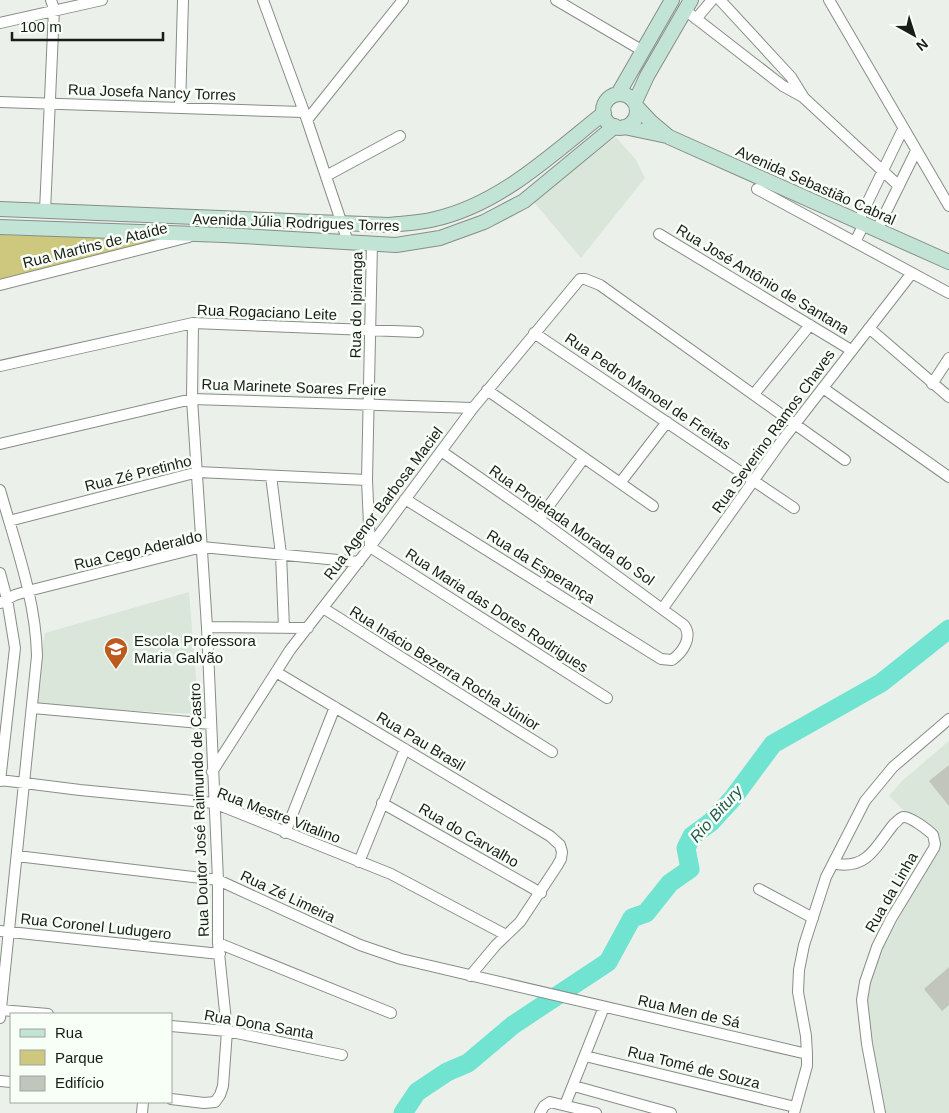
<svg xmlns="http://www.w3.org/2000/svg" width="949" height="1113" font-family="Helvetica,sans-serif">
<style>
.built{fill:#dae6d9}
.green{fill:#cdc87e}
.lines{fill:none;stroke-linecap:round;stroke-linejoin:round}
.river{stroke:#70e4d0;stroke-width:19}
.building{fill:#c2c5bc}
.street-casing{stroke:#878e87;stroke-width:12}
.secondary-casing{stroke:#878e87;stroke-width:16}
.street{stroke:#fff;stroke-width:10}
.secondary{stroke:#c2e4d6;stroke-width:14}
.labels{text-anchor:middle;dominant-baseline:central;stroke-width:5;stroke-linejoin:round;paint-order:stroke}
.street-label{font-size:15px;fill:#1a1c1a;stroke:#f8fff7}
.poi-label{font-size:15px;fill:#1a1c1a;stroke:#f8fff7;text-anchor:start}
.water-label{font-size:16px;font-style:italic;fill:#285a51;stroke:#f8fff7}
</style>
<rect width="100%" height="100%" fill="#ebf1ea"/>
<path class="built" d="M616,137L636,160L645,178L581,258L533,201Z
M189,592L199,714L31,706L45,633Z
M949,741V1113H885L866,1005L875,962L939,845L889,796L902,781Z"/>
<path class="green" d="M0,235L166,237L168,240L0,282Z"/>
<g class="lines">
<path class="river" d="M403,1113L417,1092L447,1072L468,1063L513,1025L608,962L632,918L646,913L670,883L690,869L686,848L692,836L711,822L733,798L773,744L881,683L949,629"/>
</g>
<path class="building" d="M949,765V806L929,781Z
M949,967V1005L942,1011L924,989Z"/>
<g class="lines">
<g class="street-casing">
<path id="street" d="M263,0L307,120L348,242
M556,0L643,51
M720,0L791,77L804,98L899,186
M829,0L949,206
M685,10L783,86L803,97
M696,19L712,0
M0,23L102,0
M0,102L303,112
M180,108L183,0
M307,120L403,0
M326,176L400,136
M757,189L949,293
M45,211L54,9L51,0
M858,222L903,129
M877,230L916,151
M659,234L851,350
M855,242L864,224
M372,243L367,480L370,547L607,698
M0,285L189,237
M869,328L949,397
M534,333L794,508
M0,366L193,323L418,332
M932,384L949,358
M823,388L949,477
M487,390L653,506
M754,394L810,325
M0,444L192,399L473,408
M271,476L281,554L284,628
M620,483L667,422
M0,490C15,543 36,600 37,656L0,1018
M405,499L661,659L672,660C683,652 693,637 684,625L539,519L441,451
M539,519L584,458
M9,521L198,472L367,480
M0,573L7,599L15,648L0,781
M0,603L15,595L28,591L202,547L359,562
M323,608L552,752
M663,608L781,442L912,273
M207,627L308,628
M276,672L550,836L560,845L562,852L561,859L557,866L520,922L496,945L470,976
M33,708L211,724
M212,772L290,650L370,547L473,408L580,279H585L600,285L845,460
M0,780L80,790L214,803L391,874L506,935
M382,803L541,893
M285,833L335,707
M17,856L218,880L360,945L401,959L807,1054
M359,862L405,749
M837,864C869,869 877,844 894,824C897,822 899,818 903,817C910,816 928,830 933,835L935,844L934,848L891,919L877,947L865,982L862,1000L867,1044L880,1113
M759,889L813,918
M0,931L220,954
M218,943L391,1013
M1,1010L48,1014
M171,1026L227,1031L342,1055
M585,1056L795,1107
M0,1081L11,1082
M574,1086L671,1113
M171,1099L204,1103L215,1102L220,1095L223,1086L227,1031L218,943V880L207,627L192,399L193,323
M565,1105L604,1007
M142,1113L143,1102
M540,1113L544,1106L550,1102L596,1113
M794,1113L807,1066V1054L806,1036L798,992L799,970L804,945L826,877L865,801L893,767L949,719"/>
</g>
<g class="secondary-casing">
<path id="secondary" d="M618,94L672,0
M603 111a17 17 0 1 1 34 0a17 17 0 1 1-34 0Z
M635,102L647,76L691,0
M637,107L650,121L669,137L949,262
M624,127L667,136
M0,209L389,225C404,223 421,223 435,219C501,204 552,154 604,113
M0,227L224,235L396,245L440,238L484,222L524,201L615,126"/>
</g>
<use href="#street" class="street"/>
<use href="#secondary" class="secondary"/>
</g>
<defs>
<g id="school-pin" transform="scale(1.25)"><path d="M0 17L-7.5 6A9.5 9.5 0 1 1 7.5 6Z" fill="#bd5b1d" stroke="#f8fff7"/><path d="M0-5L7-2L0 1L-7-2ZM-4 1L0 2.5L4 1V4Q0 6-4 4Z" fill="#fff"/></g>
</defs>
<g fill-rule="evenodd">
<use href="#school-pin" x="116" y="649"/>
</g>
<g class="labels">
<g class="street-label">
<text transform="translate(152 92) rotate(2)">Rua Josefa Nancy Torres</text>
<text transform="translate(816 185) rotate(24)">Avenida Sebastião Cabral</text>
<text transform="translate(296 222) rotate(2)">Avenida Júlia Rodrigues Torres</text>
<text transform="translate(95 245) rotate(-14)">Rua Martins de Ataíde</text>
<text transform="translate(763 279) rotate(31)">Rua José Antônio de Santana</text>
<text transform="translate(356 305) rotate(-89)">Rua do Ipiranga</text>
<text transform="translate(267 312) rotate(2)">Rua Rogaciano Leite</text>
<text transform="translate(294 387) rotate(2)">Rua Marinete Soares Freire</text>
<text transform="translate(648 391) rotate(34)">Rua Pedro Manoel de Freitas</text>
<text transform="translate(773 431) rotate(-54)">Rua Severino Ramos Chaves</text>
<text transform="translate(138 473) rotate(-14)">Rua Zé Pretinho</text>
<text transform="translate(383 503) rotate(-53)">Rua Agenor Barbosa Maciel</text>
<text transform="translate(572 525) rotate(35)">Rua Projetada Morada do Sol</text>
<text transform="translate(138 550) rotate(-13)">Rua Cego Aderaldo</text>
<text transform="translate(541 566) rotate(32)">Rua da Esperança</text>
<text transform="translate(497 610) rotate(33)">Rua Maria das Dores Rodrigues</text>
<text transform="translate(445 668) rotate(32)">Rua Inácio Bezerra Rocha Júnior</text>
<text transform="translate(421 741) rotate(31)">Rua Pau Brasil</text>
<text transform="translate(199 810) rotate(-92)">Rua Doutor José Raimundo de Castro</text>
<text transform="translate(279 815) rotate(21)">Rua Mestre Vitalino</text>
<text transform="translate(469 835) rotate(30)">Rua do Carvalho</text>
<text transform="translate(891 892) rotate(-60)">Rua da Linha</text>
<text transform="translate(288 896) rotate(25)">Rua Zé Limeira</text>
<text transform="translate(96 926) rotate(6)">Rua Coronel Ludugero</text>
<text transform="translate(689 1011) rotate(13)">Rua Men de Sá</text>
<text transform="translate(259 1024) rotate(10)">Rua Dona Santa</text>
<text transform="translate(694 1067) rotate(14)">Rua Tomé de Souza</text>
</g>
<g class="poi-label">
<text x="134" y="640">Escola Professora<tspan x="134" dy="17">Maria Galvão</tspan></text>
</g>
<g class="water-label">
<text transform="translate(716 814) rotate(-48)">Rio Bitury</text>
</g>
</g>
<rect x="10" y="1013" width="162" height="90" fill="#f8fff7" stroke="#9fa49f"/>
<rect x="20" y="1029" width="25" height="8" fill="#c2e4d6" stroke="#9fa49f"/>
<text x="55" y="1038" font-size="15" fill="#1a1c1a">Rua</text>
<rect x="20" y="1050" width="25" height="15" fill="#cdc87e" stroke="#9fa49f"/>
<text x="55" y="1063" font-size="15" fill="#1a1c1a">Parque</text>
<rect x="20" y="1076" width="25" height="15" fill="#c2c5bc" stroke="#9fa49f"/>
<text x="55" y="1088" font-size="15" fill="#1a1c1a">Edifício</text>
<g transform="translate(914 35) rotate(141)" stroke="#f8fff7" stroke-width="4" paint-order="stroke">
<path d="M0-4L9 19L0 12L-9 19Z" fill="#1a1c1a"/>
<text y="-8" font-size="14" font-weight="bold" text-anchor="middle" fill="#1a1c1a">N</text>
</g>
<path d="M12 32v8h151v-8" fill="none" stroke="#1a1c1a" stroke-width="2.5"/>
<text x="20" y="32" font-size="15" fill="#1a1c1a" stroke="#f8fff7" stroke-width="4" paint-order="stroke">100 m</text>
</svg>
